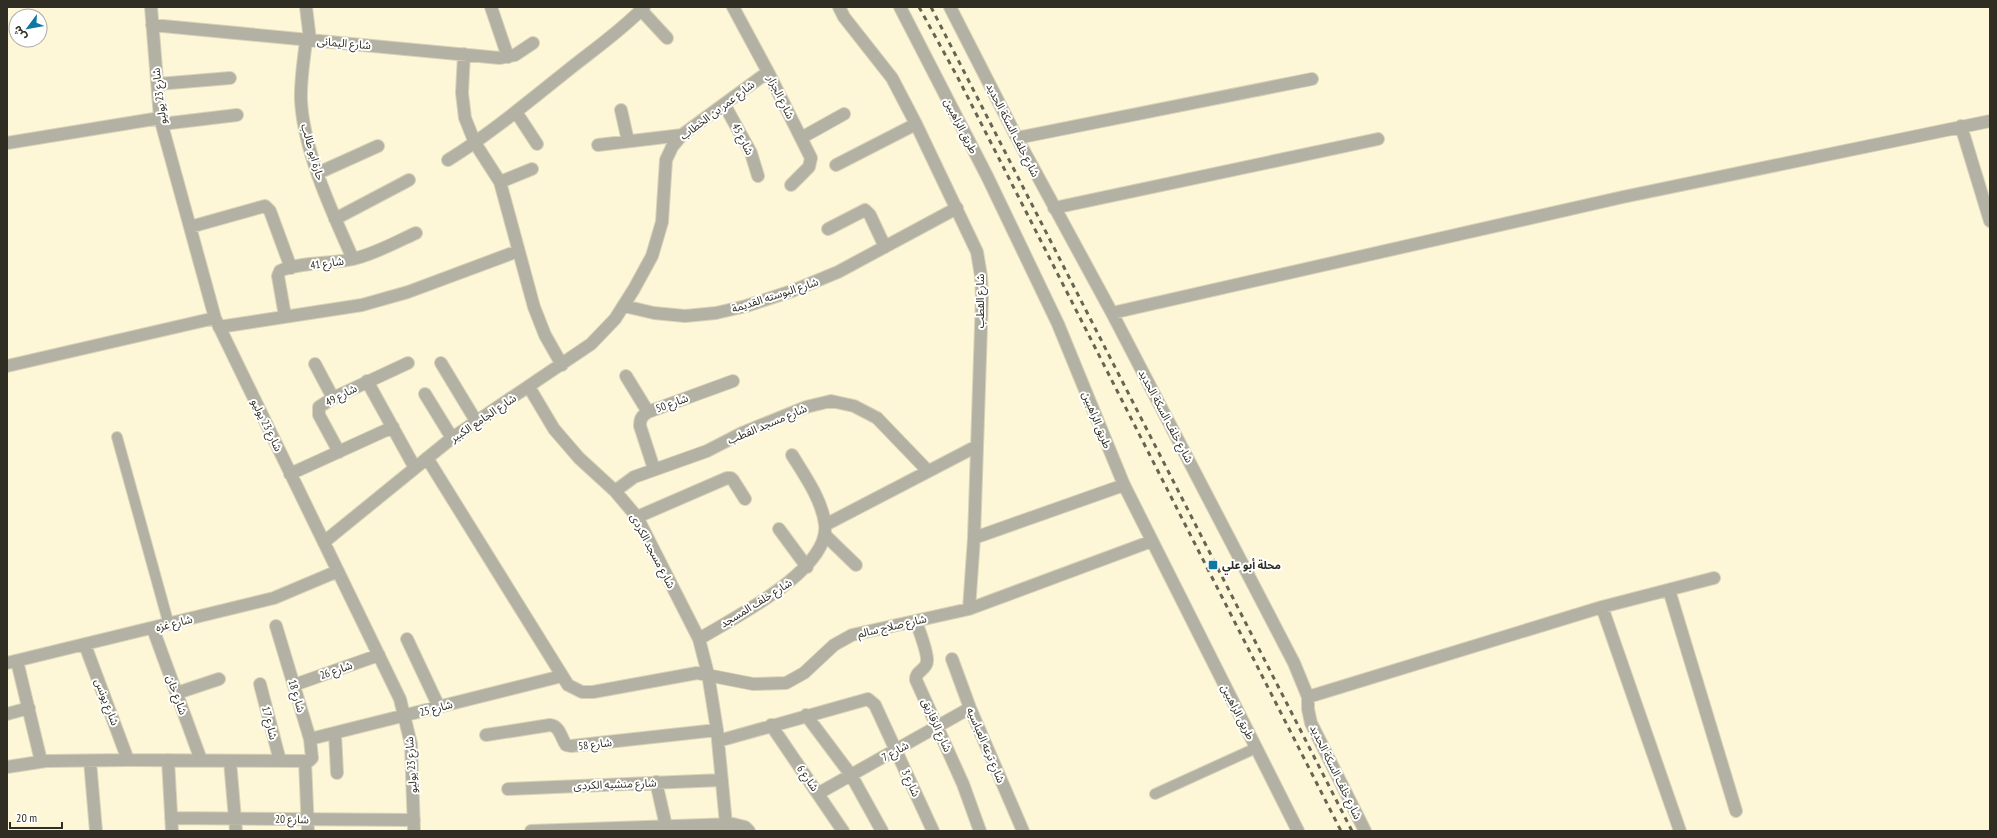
<svg xmlns="http://www.w3.org/2000/svg" width="1997" height="838" font-family="'PT Sans Narrow','Noto Sans Arabic',sans-serif">
<style>
.lines{fill:none;stroke-linecap:round;stroke-linejoin:round}
.lane-casing{stroke:#d8d3b7;stroke-width:12}
.street-casing{stroke:#d8d3b7;stroke-width:14}
.lane{stroke:#b3b1a4;stroke-width:10}
.street{stroke:#b3b1a4;stroke-width:12}
.rail{stroke:#676453;stroke-width:3;stroke-dasharray:5 5;stroke-linecap:butt}
.poi-dot{fill:#0f77a2;stroke:#fff;stroke-width:1.5}
.labels{text-anchor:middle;dominant-baseline:central;stroke-width:4;stroke-linejoin:round;paint-order:stroke}
.street-label{font-size:11px;fill:#302e22;stroke:#fff}
.poi-label{font-size:11px;font-weight:bold;fill:#302e22;stroke:#fff;text-anchor:start}
</style>
<rect width="100%" height="100%" fill="#fdf7d8"/>
<g class="lines">
<g class="lane-casing">
<path id="lane" d="M117,437L169,625
M1155,794L1256,748"/>
</g>
<g class="street-casing">
<path id="street" d="M151,7L160,118L215,318L400,699L411,744L414,831
M306,7L310,40
M491,7L508,57
M733,7L768,72L811,158L809,167L791,185
M839,7L844,17L892,78L916,124L977,252L981,276L982,297L974,538L969,609
M900,7L987,176L1058,324L1124,485L1298,831
M950,7L1017,138L1112,313L1294,663L1308,697V709L1311,723L1365,831
M641,10L667,38
M152,25L500,58L515,55L533,43
M306,40C304,60 300,81 301,101C304,152 332,212 353,259
M464,54L462,93L465,118L475,143L500,182L534,307L545,335L562,365
M158,84L230,78
M724,104L751,153L758,176
M621,110L628,141
M516,112L537,144
M162,124L237,115
M1961,126L1990,221
M801,138L844,114
M1017,138L1312,79
M7,143L160,118
M598,145L682,135
M448,160C490,134 528,102 567,71C593,50 621,31 644,7
M836,165L916,124
M318,173L378,146
M500,182L532,169
M1054,208L1378,139
M335,219L409,180
M190,227L265,206L270,211L291,268
M828,229L865,210L870,215L885,247
M624,306L654,313L685,316L716,313L746,306L792,291L838,272L957,208
M1112,313L1623,197L1990,121
M285,316L278,276L280,271C297,262 333,264 353,259C375,254 396,242 416,233
M219,327L362,305L408,292L518,251
M441,363L476,421
M315,364L333,398
M7,366L215,318
M626,376L648,412
M367,381L415,468
M529,387L554,429L579,458L615,491L637,517L699,639L708,674L717,730L726,824
M425,394L452,438
M339,452L319,415V407L333,398L408,363
M427,458L568,685L582,692H593L697,673L753,684L786,683L804,673L834,645L852,635L969,609L1152,541
M654,469L640,426C640,418 642,416 648,412L733,381
M290,474L393,427
M615,491L634,477L707,451L742,433L806,407L831,401L854,406L877,418L928,471
M637,517L727,478H731L733,480L745,499
M825,525L977,446
M779,529L807,567
M825,535L856,565
M974,538L1124,485
M324,542L452,438L591,344L615,319L634,289L652,256L662,222L666,160L672,147L682,135L768,72
M1669,590L1736,811
M1602,607L1680,831
M916,621C919,631 928,652 927,661C927,670 915,671 916,680L963,784L980,831
M153,629L201,760
M407,639L439,707
M699,639C733,618 831,570 825,524C822,500 805,476 792,455
M85,645L128,760
M952,659L970,708L1023,831
M17,661L41,761
M7,663L274,598L338,571
M260,684L280,761
M294,685L379,655
M177,693L219,679
M1308,697L1602,607L1714,578
M7,714L29,708
M806,715L851,775L882,831
M771,725L843,831
M335,733L337,773
M486,735L550,725C560,726 561,738 566,745L571,746L717,730
M310,739L562,676
M718,741L868,699L875,705L933,831
M168,760L172,831
M90,761L96,831
M230,761L236,831
M305,761L308,831
M7,767L46,761L128,760L309,761L312,758L310,739L276,626
M656,782L666,826
M508,789L722,780
M819,793L970,708
M171,818L414,820
M531,831L733,824L745,827L749,831"/>
</g>
<use href="#lane" class="lane"/>
<use href="#street" class="street"/>
<path class="rail" d="M919,7L958,78L1341,831
M931,7L1352,831"/>
</g>
<rect class="poi-dot" x="1208" y="560" width="10" height="10" rx="2"/>
<g class="labels">
<g class="street-label">
<text transform="translate(344 43) rotate(5)">شارع اليمانى</text>
<text transform="translate(159 96) rotate(-97)">شارع 23 يوليو</text>
<text transform="translate(781 97) rotate(64)">شارع الجزار</text>
<text transform="translate(717 110) rotate(-37)">شارع عمر بن الخطاب</text>
<text transform="translate(961 126) rotate(63)">طريق الراهبين</text>
<text transform="translate(1013 130) rotate(63)">شارع خلف السكة الحديد</text>
<text transform="translate(743 139) rotate(63)">شارع 45</text>
<text transform="translate(313 152) rotate(74)">حارة ابو طالب</text>
<text transform="translate(327 263) rotate(-8)">شارع 41</text>
<text transform="translate(775 295) rotate(-18)">شارع البوسته القديمة</text>
<text transform="translate(980 301) rotate(-90)">شارع القطب</text>
<text transform="translate(341 395) rotate(-28)">شارع 49</text>
<text transform="translate(672 403) rotate(-20)">شارع 50</text>
<text transform="translate(1166 416) rotate(62)">شارع خلف السكة الحديد</text>
<text transform="translate(483 418) rotate(-34)">شارع الجامع الكبير</text>
<text transform="translate(1097 420) rotate(68)">طريق الراهبين</text>
<text transform="translate(767 424) rotate(-23)">شارع مسجد القطب</text>
<text transform="translate(267 425) rotate(64)">شارع 23 يوليو</text>
<text transform="translate(653 551) rotate(62)">شارع مسجد الكردى</text>
<text transform="translate(756 603) rotate(-32)">شارع خلف المسجد</text>
<text transform="translate(174 623) rotate(-14)">شارع غزه</text>
<text transform="translate(892 626) rotate(-13)">شارع صلاح سالم</text>
<text transform="translate(336 670) rotate(-19)">شارع 26</text>
<text transform="translate(177 695) rotate(70)">شارع خان</text>
<text transform="translate(297 696) rotate(73)">شارع 18</text>
<text transform="translate(107 702) rotate(69)">شارع يونس</text>
<text transform="translate(436 708) rotate(-15)">شارع 25</text>
<text transform="translate(1238 712) rotate(63)">طريق الراهبين</text>
<text transform="translate(270 723) rotate(76)">شارع 17</text>
<text transform="translate(937 725) rotate(66)">شارع الزقازيق</text>
<text transform="translate(595 744) rotate(-7)">شارع 58</text>
<text transform="translate(986 745) rotate(67)">شارع ترعه العباسيه</text>
<text transform="translate(895 751) rotate(-29)">شارع 7</text>
<text transform="translate(411 765) rotate(-94)">شارع 23 يوليو</text>
<text transform="translate(1336 772) rotate(64)">شارع خلف السكة الحديد</text>
<text transform="translate(808 778) rotate(55)">شارع 6</text>
<text transform="translate(911 783) rotate(66)">شارع 3</text>
<text transform="translate(615 784) rotate(-2)">شارع منشيه الكردى</text>
<text transform="translate(292 819) rotate(1)">شارع 20</text>
</g>
<g class="poi-label">
<text x="1222" y="565">محلة أبو علي</text>
</g>
</g>
<rect width="1997" height="838" fill="none" stroke="#302e22" stroke-width="16"/>
<g transform="translate(28 28) rotate(238)"><circle r="19" fill="#ffffff" stroke="#acaba7"/>
<path d="M0-3L7 15L0 10L-7 15Z" fill="#0f77a2"/>
<text y="-6" font-size="11" font-weight="bold" text-anchor="middle" fill="#302e22">ش</text>
</g>
<path d="M10 822v6h52v-6" fill="none" stroke="#302e22" stroke-width="2"/>
<text x="16" y="822" font-size="12" fill="#302e22" stroke="#ffffff" stroke-width="3" paint-order="stroke">20 m</text>
</svg>
